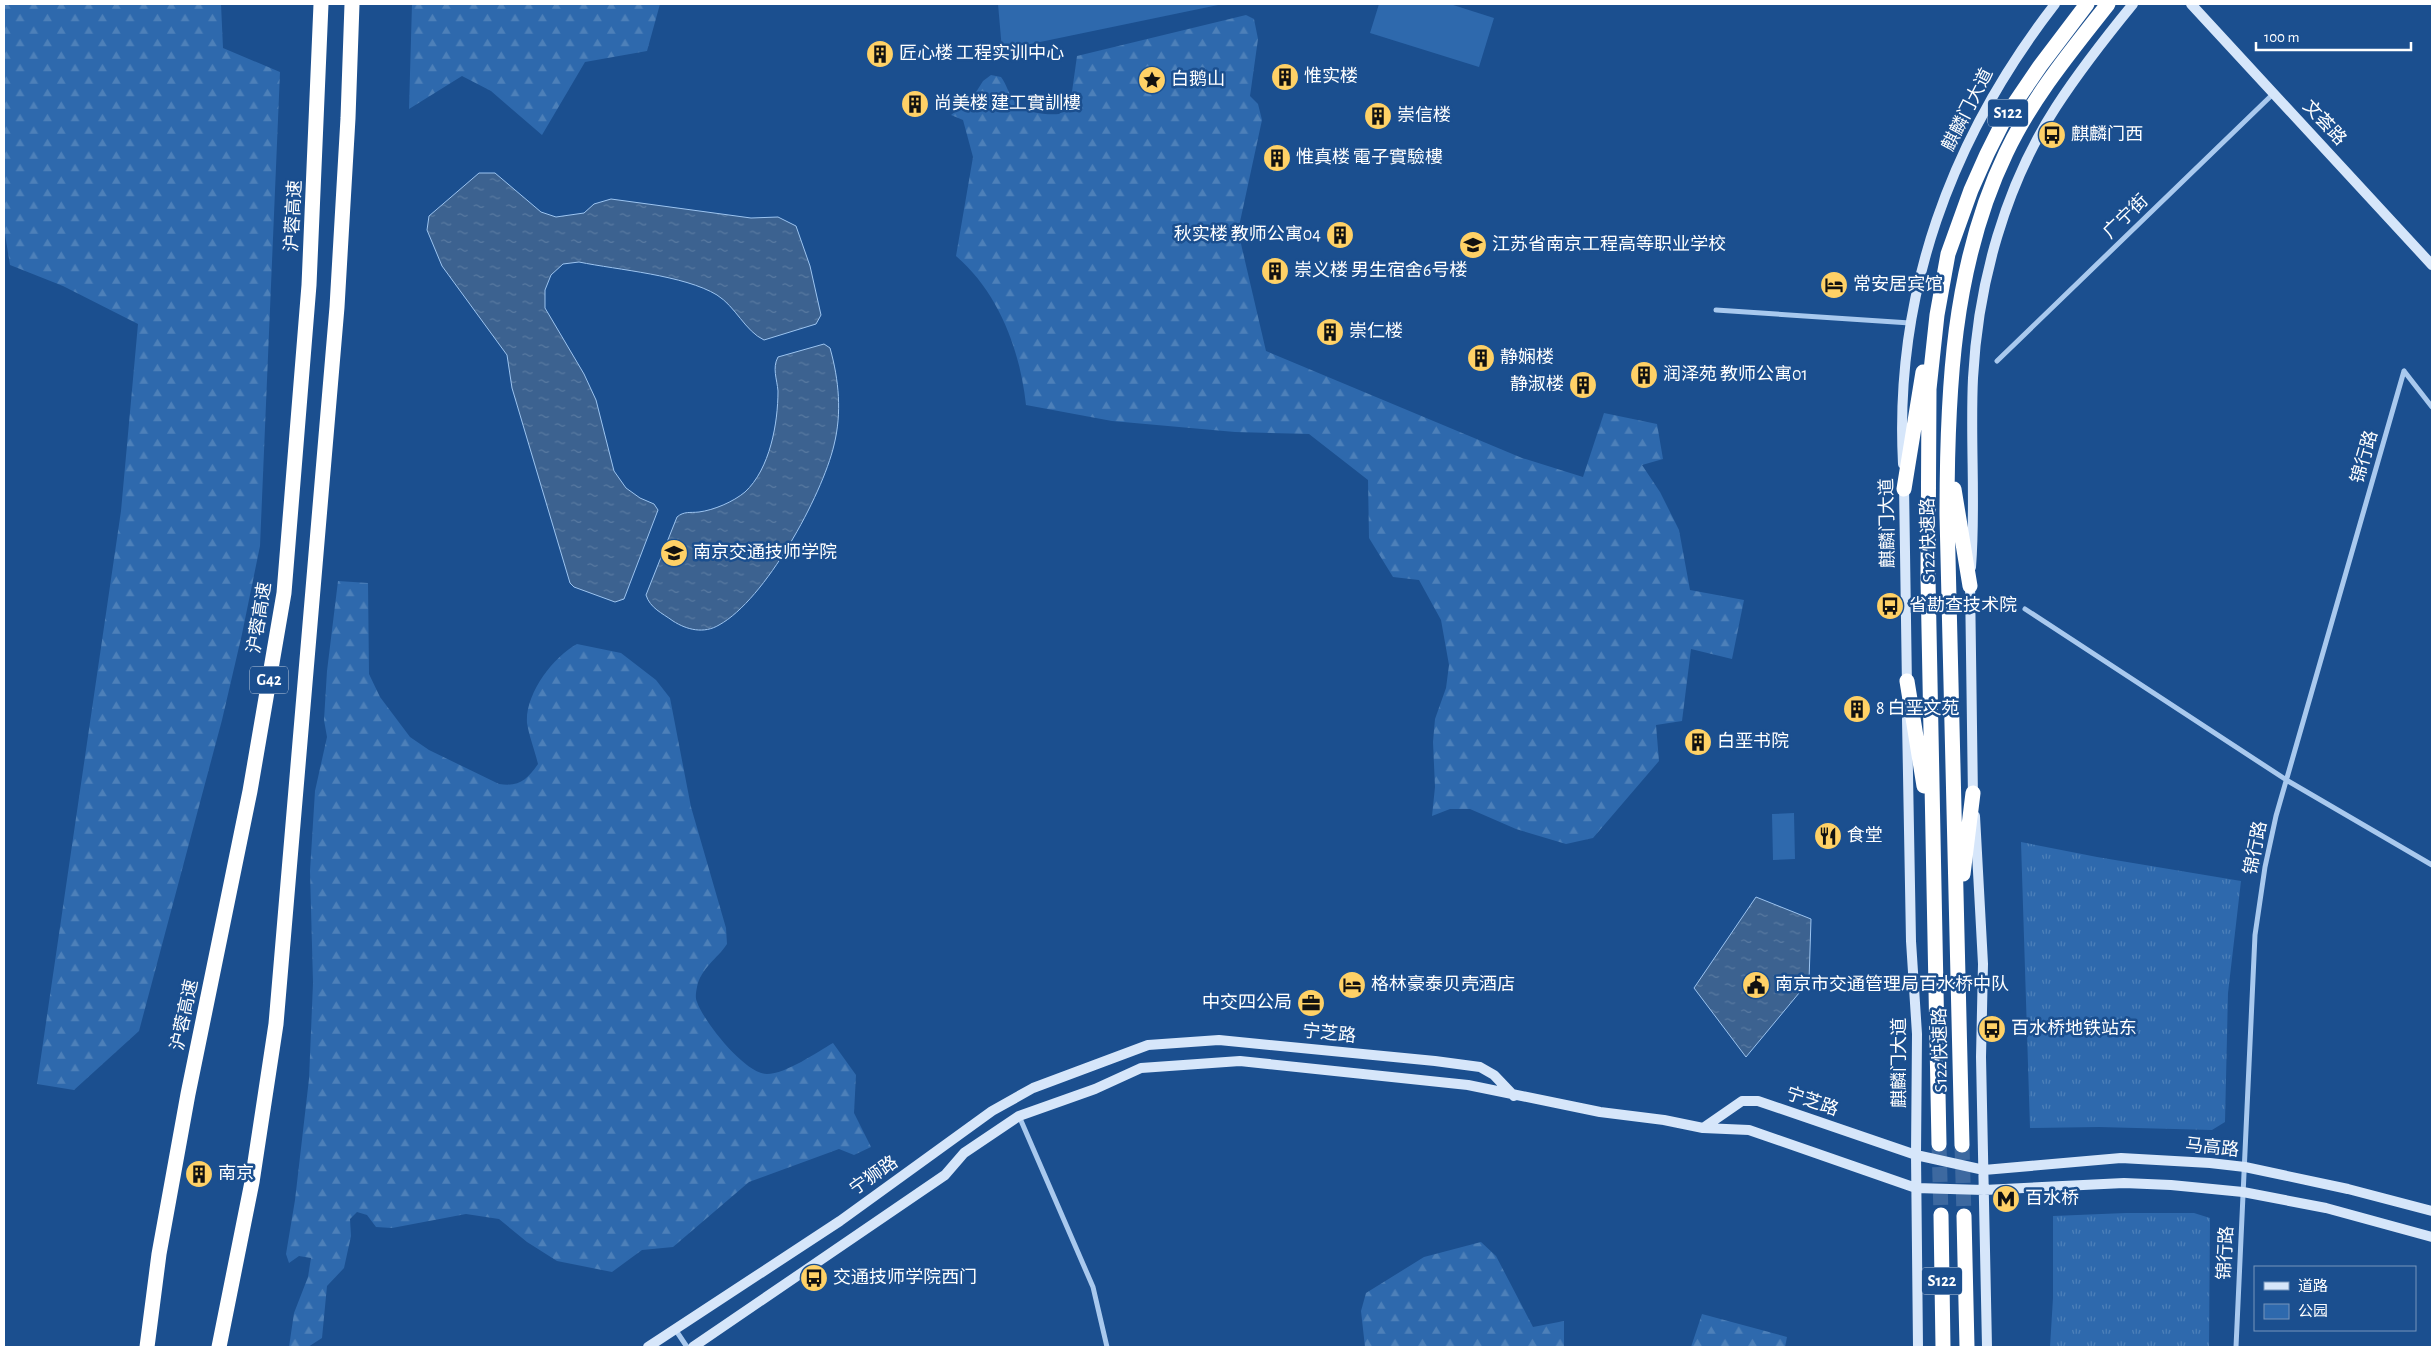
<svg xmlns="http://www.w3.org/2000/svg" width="2436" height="1351" font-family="'Alegreya Sans','Noto Sans SC',sans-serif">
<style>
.grass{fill:url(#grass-tufts)}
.forest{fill:url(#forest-firs)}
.green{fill:#2e69ad}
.water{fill:url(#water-ripples);stroke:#9cc4f0}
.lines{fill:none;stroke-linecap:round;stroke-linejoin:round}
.highway-tunnel{stroke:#3d69a0;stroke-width:15;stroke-dasharray:15 8;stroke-linecap:butt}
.street{stroke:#a9c9ee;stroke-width:5}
.secondary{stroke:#d6e6fa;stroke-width:10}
.highway{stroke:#fff;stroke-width:15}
.labels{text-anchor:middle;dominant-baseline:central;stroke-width:5;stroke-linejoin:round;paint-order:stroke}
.shield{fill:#1b4f8f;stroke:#bbcadd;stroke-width:1}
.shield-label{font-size:16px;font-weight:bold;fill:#fff}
.poi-label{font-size:18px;fill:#fff;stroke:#1b4f8f;text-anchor:start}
.street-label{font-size:18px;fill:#fff;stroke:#1b4f8f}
</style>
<defs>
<pattern id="grass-tufts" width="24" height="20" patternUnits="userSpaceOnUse" patternTransform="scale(1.25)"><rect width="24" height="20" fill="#2e69ad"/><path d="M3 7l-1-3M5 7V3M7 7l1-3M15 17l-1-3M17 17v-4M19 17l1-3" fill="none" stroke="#4d80b9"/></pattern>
<pattern id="forest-firs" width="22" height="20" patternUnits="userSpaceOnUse" patternTransform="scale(1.25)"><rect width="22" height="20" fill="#2e69ad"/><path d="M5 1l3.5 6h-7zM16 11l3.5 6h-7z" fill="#4d80b9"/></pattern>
<pattern id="water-ripples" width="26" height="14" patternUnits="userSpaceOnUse" patternTransform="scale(1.25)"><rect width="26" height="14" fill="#3c6290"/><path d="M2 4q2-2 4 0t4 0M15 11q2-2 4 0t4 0" fill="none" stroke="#597aa1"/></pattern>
</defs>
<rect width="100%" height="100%" fill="#1b4f8f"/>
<path class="grass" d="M2021,842L2097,857L2241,881L2228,993L2225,1122L2212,1130L2099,1127L2030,1128Z
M2126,1213H2194L2210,1218L2209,1347H2050L2053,1298V1216Z"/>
<path class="forest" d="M4,4H221L223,48L280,72L260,546L242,634L222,720L139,1031L74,1090L37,1084L121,511L138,324L63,286L10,265L4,228Z
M412,4H660L647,51L585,62L542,135L491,91L462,76L409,109Z
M1246,15L1254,19L1258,39L1250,96L1258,104L1262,120L1238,231L1266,351L1522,458L1583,477L1604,413L1657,424L1663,459L1642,465L1660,492L1679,530L1690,590L1744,600L1732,659L1691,649L1682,721L1656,725L1659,761L1593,838L1566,844L1516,829L1470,809H1450L1432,816L1435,787L1433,742L1435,719L1446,688L1449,665L1441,620L1419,580L1393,577L1369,538L1368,480L1309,434L1235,432L1112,421L1026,405C1020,350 999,293 956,256L973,157L963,120L951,115L973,97L983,81L991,75L1001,77C1007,85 1008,93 1014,101C1021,113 1046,115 1059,114L1070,106L1077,56Z
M338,581L368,583L369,674L380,697L410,737L429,750L499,784C519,787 527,780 538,764C535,751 529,736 527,723C525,694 553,657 577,644L621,653L656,680L670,698L691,807L726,928L727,944C717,959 701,968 697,987C696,992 695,998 697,1002C704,1022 745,1074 767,1074C786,1074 817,1052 833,1043L856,1075L854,1113L871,1147L854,1155L839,1149L749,1182L673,1247L642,1250L612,1272L557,1261L527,1242L499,1219L466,1214L392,1228L376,1227L367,1215L357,1212L350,1219L351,1236L344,1268L327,1286L322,1338L308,1347H289L294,1313L308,1277L311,1258L299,1256L289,1263L286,1254L295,1200L309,1079L313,983L310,871L315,791L327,737L324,720L327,671Z
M1481,1242L1496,1256L1533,1327L1564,1321V1347H1365L1361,1311L1366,1293L1424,1257Z
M1702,1314L1787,1337L1785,1347H1691Z"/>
<path class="green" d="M998,4H1223L1002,50Z
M1379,4H1450L1494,18L1479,67L1370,33Z
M1794,813L1795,859L1773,860L1772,814Z"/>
<path class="water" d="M479,173H495L541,212L556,217L584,213L594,204L611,199L751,218L778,217L796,226L810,266L821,315L816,324L764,340C745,331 736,307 717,295C684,275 618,270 579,262L563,264L551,275L545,290V308L584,374L596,400L614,471L626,488L640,498L654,504L658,510L624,599L615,602L574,587L570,583L512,388L507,355L442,266L427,230L429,216Z
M824,344L830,348C839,380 842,413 834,445C822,496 765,600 719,625C704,634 687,630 673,621C662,613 650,608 646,595L677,517C684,511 690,513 699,512C714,510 733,502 745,492C770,469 778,423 778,391C777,379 772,368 778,357Z
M1756,897L1811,919L1809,981L1746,1057L1694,988Z"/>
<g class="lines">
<path class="highway-tunnel" d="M1939,1144L1941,1215
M1962,1145L1964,1216"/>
<path class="street" d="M1716,310L1910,323
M1997,361L2273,94
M2404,371L2432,407
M2025,609L2288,781L2432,865
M1019,1116L1093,1287L1107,1347
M675,1329L687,1347
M2236,1347L2255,935L2265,867L2276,816L2404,371"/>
<path class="secondary" d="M2191,4L2432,265
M1903,464C1894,293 1951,138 2055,4
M1904,484L1907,687
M1971,567C1976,504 1970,441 1973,378C1978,283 2005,186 2056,107C2080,70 2106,37 2133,4
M1970,581L1973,799
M1907,719L1911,941L1917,1034L1916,1155L1918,1347
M1975,816L1983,964L1981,1057L1987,1347
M1703,1128L1742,1101H1758L1916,1155L1984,1170L2121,1158L2210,1163L2245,1167L2348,1189L2432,1211
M648,1347L840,1221L992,1111L1033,1088L1148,1045L1219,1040L1435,1061L1480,1067L1494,1075L1514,1096
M693,1347L945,1175L964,1153L1019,1116L1095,1089L1141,1068L1240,1061L1468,1085L1600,1112L1664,1120L1703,1128L1749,1130L1916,1188L1984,1190L2124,1183L2171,1185L2243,1192L2326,1208L2432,1237"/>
<path class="highway" d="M1904,489L1923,372
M1954,489L1970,586
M1907,681L1924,786
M1963,874L1973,793
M1939,1144L1928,578L1929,389L1937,315L1948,254L1971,190L1987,154L2006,116L2040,66L2087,4
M1962,1145L1947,515C1947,393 1952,265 2006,153C2032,98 2071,51 2108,4
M1941,1215L1943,1347
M1964,1216L1967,1347
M147,1347L159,1254L188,1094L250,791L284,593L309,285L321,4
M219,1347L252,1182L276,1024L337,307L348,118L352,4"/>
</g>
<defs>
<g id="building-disc" transform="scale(1.4375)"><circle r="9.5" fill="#ffd166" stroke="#1b4f8f"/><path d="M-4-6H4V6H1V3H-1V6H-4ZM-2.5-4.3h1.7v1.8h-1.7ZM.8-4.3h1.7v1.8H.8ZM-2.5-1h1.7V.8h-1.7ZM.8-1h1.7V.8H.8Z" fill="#111"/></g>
<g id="sight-disc" transform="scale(1.4375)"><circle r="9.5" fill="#ffd166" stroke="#1b4f8f"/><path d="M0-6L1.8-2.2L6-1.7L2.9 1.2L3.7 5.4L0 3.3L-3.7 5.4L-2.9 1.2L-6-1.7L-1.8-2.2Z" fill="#111"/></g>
<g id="bus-disc" transform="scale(1.4375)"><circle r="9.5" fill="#ffd166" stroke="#1b4f8f"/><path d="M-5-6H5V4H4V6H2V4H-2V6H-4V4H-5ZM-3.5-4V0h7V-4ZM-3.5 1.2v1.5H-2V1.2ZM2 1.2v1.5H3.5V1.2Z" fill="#111"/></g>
<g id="school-disc" transform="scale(1.4375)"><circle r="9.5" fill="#ffd166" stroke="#1b4f8f"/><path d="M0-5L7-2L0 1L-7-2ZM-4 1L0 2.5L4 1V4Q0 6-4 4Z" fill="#111"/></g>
<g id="hotel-disc" transform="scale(1.4375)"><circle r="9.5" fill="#ffd166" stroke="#1b4f8f"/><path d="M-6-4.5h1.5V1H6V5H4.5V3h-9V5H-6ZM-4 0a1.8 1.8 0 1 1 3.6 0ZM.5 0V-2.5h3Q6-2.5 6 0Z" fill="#111"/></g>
<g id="university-disc" transform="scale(1.4375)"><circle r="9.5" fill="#ffd166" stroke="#1b4f8f"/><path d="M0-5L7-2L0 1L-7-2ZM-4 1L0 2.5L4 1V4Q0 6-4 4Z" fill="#111"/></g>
<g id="restaurant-disc" transform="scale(1.4375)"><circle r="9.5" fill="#ffd166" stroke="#1b4f8f"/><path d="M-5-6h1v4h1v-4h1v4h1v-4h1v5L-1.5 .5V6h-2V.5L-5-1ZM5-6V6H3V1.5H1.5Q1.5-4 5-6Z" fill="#111"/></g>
<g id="civic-disc" transform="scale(1.4375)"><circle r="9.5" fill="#ffd166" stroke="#1b4f8f"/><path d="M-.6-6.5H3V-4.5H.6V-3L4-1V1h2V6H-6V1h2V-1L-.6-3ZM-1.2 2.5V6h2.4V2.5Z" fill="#111"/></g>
<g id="office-disc" transform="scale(1.4375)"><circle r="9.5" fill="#ffd166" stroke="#1b4f8f"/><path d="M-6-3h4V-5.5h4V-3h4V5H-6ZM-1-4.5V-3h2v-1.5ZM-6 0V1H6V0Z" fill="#111"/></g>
<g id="metro-disc" transform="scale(1.4375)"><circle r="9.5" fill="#ffd166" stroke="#1b4f8f"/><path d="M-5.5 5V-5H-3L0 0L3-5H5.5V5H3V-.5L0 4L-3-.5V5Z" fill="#111"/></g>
</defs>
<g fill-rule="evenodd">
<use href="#building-disc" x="880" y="54"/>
<use href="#building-disc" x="1285" y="77"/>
<use href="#sight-disc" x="1152" y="80"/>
<use href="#building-disc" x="915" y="104"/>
<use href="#building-disc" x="1378" y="116"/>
<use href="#bus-disc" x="2052" y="135"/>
<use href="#building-disc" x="1277" y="158"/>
<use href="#building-disc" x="1340" y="235"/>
<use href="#school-disc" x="1473" y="245"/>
<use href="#building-disc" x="1275" y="271"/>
<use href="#hotel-disc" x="1834" y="285"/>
<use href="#building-disc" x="1330" y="332"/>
<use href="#building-disc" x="1481" y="358"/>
<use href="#building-disc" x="1644" y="375"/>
<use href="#building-disc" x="1583" y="385"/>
<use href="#university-disc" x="674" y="553"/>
<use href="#bus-disc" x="1890" y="606"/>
<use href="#building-disc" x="1857" y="709"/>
<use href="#building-disc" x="1698" y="742"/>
<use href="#restaurant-disc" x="1828" y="836"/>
<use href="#hotel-disc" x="1352" y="985"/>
<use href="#civic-disc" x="1756" y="985"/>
<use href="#office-disc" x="1311" y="1003"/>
<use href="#bus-disc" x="1992" y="1029"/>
<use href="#building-disc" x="199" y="1174"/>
<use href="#metro-disc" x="2006" y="1199"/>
<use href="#bus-disc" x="814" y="1278"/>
</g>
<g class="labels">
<g class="shield">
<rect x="1988" y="99.5" width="40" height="27" rx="4"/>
<rect x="250" y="666.5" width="38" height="27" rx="4"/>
<rect x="1922" y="1267.5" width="40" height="27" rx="4"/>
</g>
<g class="shield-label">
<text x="2008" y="113">S122</text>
<text x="269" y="680">G42</text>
<text x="1942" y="1281">S122</text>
</g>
<g class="poi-label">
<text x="899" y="54">匠心楼 工程实训中心</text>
<text x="1304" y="77">惟实楼</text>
<text x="1171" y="80">白鹅山</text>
<text x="934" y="104">尚美楼 建工實訓樓</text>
<text x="1397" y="116">崇信楼</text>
<text x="2071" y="135">麒麟门西</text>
<text x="1296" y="158">惟真楼 電子實驗樓</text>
<text x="1321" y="235" text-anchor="end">秋实楼 教师公寓04</text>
<text x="1492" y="245">江苏省南京工程高等职业学校</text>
<text x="1294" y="271">崇义楼 男生宿舍6号楼</text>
<text x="1853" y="285">常安居宾馆</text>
<text x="1349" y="332">崇仁楼</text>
<text x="1500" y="358">静娴楼</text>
<text x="1663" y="375">润泽苑 教师公寓01</text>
<text x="1564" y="385" text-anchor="end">静淑楼</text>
<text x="693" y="553">南京交通技师学院</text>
<text x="1909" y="606">省勘查技术院</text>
<text x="1876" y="709">8 白垩文苑</text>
<text x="1717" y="742">白垩书院</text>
<text x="1847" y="836">食堂</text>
<text x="1371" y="985">格林豪泰贝壳酒店</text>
<text x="1775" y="985">南京市交通管理局百水桥中队</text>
<text x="1292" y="1003" text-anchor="end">中交四公局</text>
<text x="2011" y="1029">百水桥地铁站东</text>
<text x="218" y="1174">南京</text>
<text x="2025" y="1199">百水桥</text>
<text x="833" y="1278">交通技师学院西门</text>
</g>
<g class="street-label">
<text transform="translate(1968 110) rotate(-63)">麒麟门大道</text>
<text transform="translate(2324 123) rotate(47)">文荟路</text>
<text transform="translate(294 216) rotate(-87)">沪蓉高速</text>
<text transform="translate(2126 217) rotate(-44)">广宁街</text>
<text transform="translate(2365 457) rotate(-74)">锦行路</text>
<text transform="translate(1888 523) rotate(-91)">麒麟门大道</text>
<text transform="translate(1929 540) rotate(-91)">S122快速路</text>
<text transform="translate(260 618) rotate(-81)">沪蓉高速</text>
<text transform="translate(2256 848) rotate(-79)">锦行路</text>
<text transform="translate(185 1015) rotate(-78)">沪蓉高速</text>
<text transform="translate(1329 1034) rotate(6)">宁芝路</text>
<text transform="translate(1941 1050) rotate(-91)">S122快速路</text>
<text transform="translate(1900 1063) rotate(-90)">麒麟门大道</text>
<text transform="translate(1812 1102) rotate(19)">宁芝路</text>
<text transform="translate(2212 1148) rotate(6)">马高路</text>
<text transform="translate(874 1176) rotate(-35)">宁狮路</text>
<text transform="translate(2226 1253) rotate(-87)">锦行路</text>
</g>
</g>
<rect width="2436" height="1351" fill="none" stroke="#ffffff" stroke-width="10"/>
<rect x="2254" y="1266" width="162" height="65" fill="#1b4f8f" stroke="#7695bc"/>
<rect x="2264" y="1282" width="25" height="8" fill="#d6e6fa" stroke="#7695bc"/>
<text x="2298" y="1291" font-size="15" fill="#ffffff">道路</text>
<rect x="2264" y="1304" width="25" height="15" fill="#2e69ad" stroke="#7695bc"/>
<text x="2298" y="1316" font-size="15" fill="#ffffff">公园</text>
<path d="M2256 42v8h155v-8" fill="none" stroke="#ffffff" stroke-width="2.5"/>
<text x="2264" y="42" font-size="15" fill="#ffffff" stroke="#1b4f8f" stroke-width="4" paint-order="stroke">100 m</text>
</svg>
